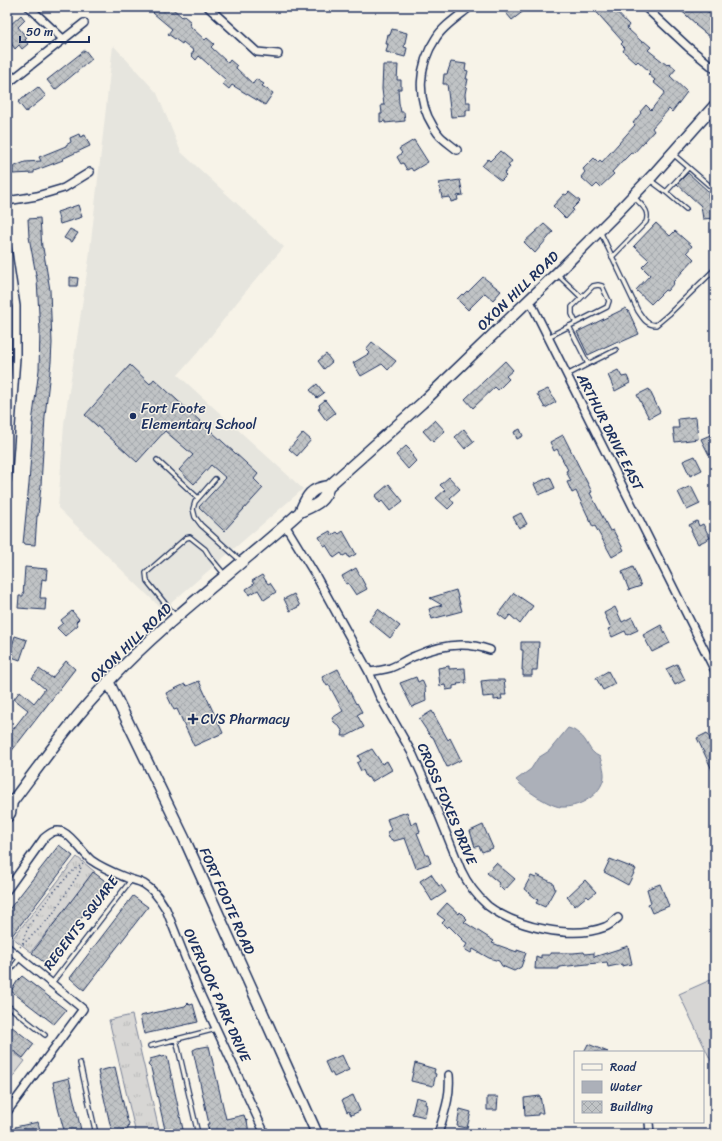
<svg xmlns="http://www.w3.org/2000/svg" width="722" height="1141" font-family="Sriracha,sans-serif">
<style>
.built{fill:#e6e5de}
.grass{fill:url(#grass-tufts);stroke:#798299}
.green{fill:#d7d6d4;stroke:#798299}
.water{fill:#acb0b9;stroke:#727c95}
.building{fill:url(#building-cross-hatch);stroke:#1b2f5e}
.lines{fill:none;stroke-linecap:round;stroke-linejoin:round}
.lane-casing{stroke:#1b2f5e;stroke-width:6}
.street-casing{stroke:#1b2f5e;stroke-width:10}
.secondary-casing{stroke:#1b2f5e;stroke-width:13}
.path{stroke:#1b2f5e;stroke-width:1.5;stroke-dasharray:1 3;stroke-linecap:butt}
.lane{stroke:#f7f3e8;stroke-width:3.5}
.street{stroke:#f7f3e8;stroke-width:7}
.secondary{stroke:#f7f3e8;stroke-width:10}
.poi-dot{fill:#1b2f5e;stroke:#f7f3e8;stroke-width:1.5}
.labels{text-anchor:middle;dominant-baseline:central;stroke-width:3;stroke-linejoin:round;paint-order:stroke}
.street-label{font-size:14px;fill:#1b2f5e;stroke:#f7f3e8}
.poi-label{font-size:14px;fill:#1b2f5e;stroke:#f7f3e8;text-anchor:start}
</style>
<defs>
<pattern id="grass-tufts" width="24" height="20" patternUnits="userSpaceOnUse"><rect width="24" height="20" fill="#d7d6d4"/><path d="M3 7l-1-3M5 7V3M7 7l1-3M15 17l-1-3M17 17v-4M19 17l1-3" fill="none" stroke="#b8b8b8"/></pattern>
<pattern id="building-cross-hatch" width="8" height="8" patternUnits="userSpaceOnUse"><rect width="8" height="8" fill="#c0c3c5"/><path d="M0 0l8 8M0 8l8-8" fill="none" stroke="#a4a8ac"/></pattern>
</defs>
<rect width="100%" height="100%" fill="#f7f3e8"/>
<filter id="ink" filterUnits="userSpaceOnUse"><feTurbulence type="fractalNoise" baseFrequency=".025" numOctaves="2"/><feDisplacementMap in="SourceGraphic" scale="8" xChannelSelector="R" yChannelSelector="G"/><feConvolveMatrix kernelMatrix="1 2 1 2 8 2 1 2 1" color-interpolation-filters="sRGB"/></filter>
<g filter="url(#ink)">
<path class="built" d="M113,45L157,93L181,152L284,247L242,296L200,350L178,375L303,489L163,610L58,508L64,424L89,259Z"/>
<path class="grass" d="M77,857L95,872L31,952L13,938Z
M132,1015L160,1134H136L109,1020Z
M7,1047L25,1061L8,1083H7Z"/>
<path class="green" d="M715,978V1069L679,994Z"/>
<path class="water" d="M568,728C572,729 576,731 579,734C589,741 587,751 600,757C602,764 606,773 603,781C598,797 577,808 561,807C549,806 524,789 516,780L531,769L538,758L549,751Z"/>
<path class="building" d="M148,7H171L182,17L184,16L191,22L189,24L192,28L205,40L207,38L214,44L211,47L228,63L230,60L237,66L236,68L253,84L256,79L264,84L262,86L273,93L265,105L232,85L229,89L223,84L226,80L199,56L196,60L191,55L194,51L183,42L182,44L168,34L172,29L153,13H154Z
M501,7H529L512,20Z
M592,7H612L629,25L627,28L642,42L644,41L651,47L648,50L667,65L669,63L676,69L670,76L687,92L672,112L669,109L652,128L654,131L633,154L631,153L624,160H623L612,172L614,174L600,187L597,184L593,188L581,177L585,172L583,169L594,158L598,162L600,160L602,162L635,125L633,123L641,113L640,112L646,105L651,110L665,92L653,82L655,80L648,74L650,72L638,61L636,63L623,51L625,48L621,44L623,42Z
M677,7H709L706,10L715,19V41L695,25L696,24Z
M21,15L25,20L18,27L27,38L25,40L28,44L22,49L19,45L15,49L7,38V28Z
M392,29L407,33L404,47L407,48L405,57L386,52L388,44H386L388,34L390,35Z
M85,50L92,59L55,90L47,80Z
M451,62L466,64L465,70L468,71L466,79H468L465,94L466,102H470V110H466V116L451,117L447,84H443L444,74H447Z
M383,65H398L397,80H401V89H398L399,103L401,112H404L405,121L385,123V121L380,122V114H382L381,105H384L382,89Z
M38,87L46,96L26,112L18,102Z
M79,134L80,137L85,135L90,146L62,159L63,160L34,171V173L13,174V167L25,162L41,161L39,157L66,146V145L71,142L70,138Z
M414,140L428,162L413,171L411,168L407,170L403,163L401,164L397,157L402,153L399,149Z
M500,151L512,161L508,166L510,167L504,174L506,176L501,181L482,166L488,159L490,161Z
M688,173L708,191L709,200L715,197V218L703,219L701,206L677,184Z
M460,180L463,195L457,196L458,200L451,202L450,197L442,198L439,183Z
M569,192L580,201L572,209L574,210L566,219L553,206L564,194L566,195Z
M78,205L82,217L60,224L57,212Z
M40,218L42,248H43L50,290L52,343L51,362L45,416L41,485L38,516H37L35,545L23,544L29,484L33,423H32L39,370L40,331L37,280L29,237L28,219Z
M656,223L670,236L675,231L692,246L687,252L694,259L673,282L674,283L667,291L665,290L651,304L636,290L650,275L642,267L649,260L634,246Z
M544,224L553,232L535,253L524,242Z
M70,229L78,233L72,242L64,238Z
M70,277L78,278L77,286H70Z
M483,277L501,291L493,300L485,293L468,310L457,299L462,294L463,295L467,291L468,292Z
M626,308L627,311L628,310L639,334L619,343L618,341L588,355L577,332Z
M372,342L396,361L388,370L382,364L361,376L353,363L370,353L366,349Z
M326,354L332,362L324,369L318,361Z
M505,361L513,370L506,376L509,379L498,390L495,387L473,408L465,399Z
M130,365L150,384L154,379L258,474L254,479L263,488L224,531L199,507L226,478L211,465L194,484L179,470L193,455L165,431L137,462L85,415Z
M618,370L622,377L627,376L630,383L615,391L608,375Z
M317,384L324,393L317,398L310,390Z
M548,389L556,402L545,408L537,394Z
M649,389L660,412L649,418L637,395Z
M325,400L335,413L326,420L318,409L320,408L319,405Z
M696,417L698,439L675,442L673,428H679L678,419Z
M435,420L445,431L433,442L423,431Z
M464,429L474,442L465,449L455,437Z
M520,429L523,436L517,439L514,432Z
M303,433L311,440L297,456L289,449Z
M715,433V452L709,455L701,439Z
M563,435L592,492L590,493L610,531L613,530L624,550L612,557L595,526L593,527L576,491L572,493L567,482L571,481L566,471L568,470L557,449L554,451L550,442Z
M406,446L414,454L412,456L416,461L408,469L396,455Z
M695,456L702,470L690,476L683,461Z
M449,477L460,489L450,498L454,503L448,509L436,498L445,490L440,485Z
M550,477L555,488L539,495L534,484Z
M389,484L403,501L390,511L382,501L380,503L375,496Z
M691,486L700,504L687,510L678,492Z
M521,513L527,524L519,528L513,517Z
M697,521L699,526L703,524L710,538L698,544L691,531L692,530L689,525Z
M330,531L332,535L337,532L339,534L343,531L356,554L349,558L347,554L343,556L341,553L334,558L326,545L324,546L319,537Z
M25,567L47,569L46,580L42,579L40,598H46L45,610L18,608L19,596H23Z
M633,567L641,586L629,590L622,572Z
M356,568L367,589L356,595L348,583L346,584L342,576Z
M262,575L268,584L270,583L276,592L264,600L258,590L249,595L246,589L254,584L252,581Z
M456,590L462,611L432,619L429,609L442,605L430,598Z
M514,593L533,606L520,624L510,615L506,620L498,614Z
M294,594L300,606L290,611L284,599Z
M615,607L622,622L632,617L638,630L627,635L625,631L612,637L608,629L611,628L604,613Z
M378,609L400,626L390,638L369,621Z
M72,611L79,619L76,622L78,625L65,636L57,628L63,623L61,620Z
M661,625L670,643L652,652L643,635Z
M15,636L27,640L20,660L9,656Z
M521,642H539L537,670H532V676H523V670H522L523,650H521Z
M66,661L75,669L7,757V737L28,710L14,699L20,691L34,703L45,689L32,678L39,669L52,678Z
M677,664L685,680L675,685L666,669Z
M449,666V669L465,668L466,683L457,684L458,685L453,686V689L446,690L445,685L440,686L438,668Z
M338,669L356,704L357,703L362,712L357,715L364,727L347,736H342L343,732L339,726L334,722L332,718L343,711L329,685L327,686L322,677Z
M608,671L615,684L603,690L596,678Z
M416,677L418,682L422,680L425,687L426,701L412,707L400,683Z
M490,680H504L506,695H501L502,699L494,700V696L483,697L481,681Z
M199,681L223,733L194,746L177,709L174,710L166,693L185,684L187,686Z
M432,711L448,740L450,738L461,760L447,767L433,737H432L429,734L419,719Z
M707,733L715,749V776L697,738Z
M372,749L382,764L387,761L392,770L371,782L369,778L366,777L363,770L361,771L357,763L361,761L358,756Z
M407,812L411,825L417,822L420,832L417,833L426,855H428L431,863L416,868L405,838L394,841L389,838L387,832L391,830L387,819Z
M483,825L493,848L482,852L479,846L475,847L470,831Z
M59,845L73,856L11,937L7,934V912Z
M610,859L636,869L628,885L604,872Z
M496,863L515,879L504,891L498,885L499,883L487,873Z
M93,872L108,883L46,964L32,953Z
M431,874L439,886L441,885L446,892L432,901L420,881Z
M537,875L553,883L555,889L545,907L536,903L538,900L524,889L531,876L536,878Z
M585,880L596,892L589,898L587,896L575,906L567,897Z
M660,884L669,906L652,913L648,904L651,903L647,889Z
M133,896L148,907L84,990L80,987L70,978Z
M447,903L459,914L460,912L467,919L464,922L494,941L492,943L517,952V950L526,953L521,967L514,971L502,966L499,961L489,958L473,949L471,953L464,949L467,944L461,940L462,939L449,926L447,928L442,923L445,920L437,914Z
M628,946L632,964L622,966V964L608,967L607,962L559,967V969H535L536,956L541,958V955H550V953H573L584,952L585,954L594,953V957Z
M22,976L66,1010L54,1024L11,991L18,980Z
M188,1003L190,1005L193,1004L198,1022L144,1034L140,1016L185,1006Z
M7,1023L34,1044L23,1058L7,1046Z
M588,1044L608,1052H584Z
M209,1046L226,1119L244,1115L246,1121L247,1120L249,1134H210L207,1124H209L193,1050L197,1048Z
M342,1055L349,1070L334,1077L332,1073H330L325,1062Z
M161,1056L162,1057L167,1056L184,1134H166L151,1068L148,1065L150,1062V1059Z
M415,1063L435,1069L434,1073L436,1074L433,1086L411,1081Z
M115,1067L127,1120L129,1123L128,1129L123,1130L124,1131L112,1133L98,1071Z
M69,1078L72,1092L82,1134H65L58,1108L53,1082Z
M353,1095L360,1111L351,1115L349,1111L347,1112L342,1100Z
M540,1096L543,1113H538V1115L525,1116L524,1098Z
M416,1097L426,1100L425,1104L427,1105L425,1117L412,1114Z
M487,1097H498L497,1110H487Z
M460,1109L471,1112L467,1128L457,1126Z
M38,1122L41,1134H17L15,1127Z"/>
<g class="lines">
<g class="lane-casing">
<path id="lane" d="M673,154L710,186
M650,180L666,192L688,168
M666,192L686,209
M600,231L638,311C643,318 646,325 656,325L669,314L715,269
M612,257L646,222C650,210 642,206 634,197
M557,274L581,297
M548,337L607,307L609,301L602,286L598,285L593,286L572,307V314L576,323
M588,364L616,350
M567,375L588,364L569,326
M157,460L198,498
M215,479L195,502L193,509L195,517L201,525L241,561
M176,617L147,581L146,573L186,538L190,537L205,549L210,557L225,575
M7,975L20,958
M52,983L131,880
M7,1005L45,1035
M176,1039L198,1134
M150,1046L216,1029
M80,1063L96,1134"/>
</g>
<g class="street-casing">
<path id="street" d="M29,7L64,40
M208,7L257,52L278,54
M645,7L688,47L715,69
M7,84L84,23
M457,150C451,145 445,141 440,136C437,133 435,129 433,126C416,99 418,65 436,38C443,26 459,16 470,7
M7,201L37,196L64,188L90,172
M7,247L16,306V358L7,480
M529,299L715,671
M285,525L316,576L369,672L379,695L413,755L430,793L461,870C467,883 477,896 488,906C516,927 572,940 605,927C610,925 614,921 618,918
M369,672C376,671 383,670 390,668C399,665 406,659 415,656C439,645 465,641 490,650
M7,890L44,838C50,833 55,829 63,832C72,836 83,853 91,860C102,868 115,873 127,878C132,880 139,881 144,884C154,890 160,899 166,909L196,985L265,1134
M7,947L83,1009L7,1112
M649,1122L650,1134
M438,1134C444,1114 451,1096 449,1075"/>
</g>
<g class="secondary-casing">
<path id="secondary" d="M300,512C307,495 311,488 329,486
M108,681L185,840L317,1134
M7,817L10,813L12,802C43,761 73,718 109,681C167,619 237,569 300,512C315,505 324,503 329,486L422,403L557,273L611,219L653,175L715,105"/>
</g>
<path class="path" d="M23,943C22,928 61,882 73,871C76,868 80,867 83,864
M20,947L38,930L52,915L78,875L81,869L80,867"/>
<use href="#lane" class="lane"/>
<use href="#street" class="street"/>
<use href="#secondary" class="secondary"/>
</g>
</g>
<g class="poi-dot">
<circle cx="133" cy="416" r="4"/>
<path d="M191 713h4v4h4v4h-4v4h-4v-4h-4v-4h4z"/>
</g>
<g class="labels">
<g class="street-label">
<text transform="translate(518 291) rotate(-44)">OXON HILL ROAD</text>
<text transform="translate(610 432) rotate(63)">ARTHUR DRIVE EAST</text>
<text transform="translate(131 643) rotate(-44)">OXON HILL ROAD</text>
<text transform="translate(447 804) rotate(67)">CROSS FOXES DRIVE</text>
<text transform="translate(227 901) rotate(66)">FORT FOOTE ROAD</text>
<text transform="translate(81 923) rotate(-53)">REGENTS SQUARE</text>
<text transform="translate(217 995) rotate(66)">OVERLOOK PARK DRIVE</text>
</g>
<g class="poi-label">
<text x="141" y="408">Fort Foote<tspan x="141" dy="16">Elementary School</tspan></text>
<text x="201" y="719">CVS Pharmacy</text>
</g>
</g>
<rect width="722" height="1141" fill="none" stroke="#f7f3e8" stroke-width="24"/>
<rect x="12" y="12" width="698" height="1117" fill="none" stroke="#1b2f5e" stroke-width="1.5" filter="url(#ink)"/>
<rect x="574" y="1051" width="130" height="72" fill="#f7f3e8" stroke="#9fa5b1"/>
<rect x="582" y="1064" width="20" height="6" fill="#f7f3e8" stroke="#9fa5b1"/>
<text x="610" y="1071" font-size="12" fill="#1b2f5e">Road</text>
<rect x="582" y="1081" width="20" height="12" fill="#acb0b9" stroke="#9fa5b1"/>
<text x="610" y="1091" font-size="12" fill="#1b2f5e">Water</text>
<rect x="582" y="1101" width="20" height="12" fill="url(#building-cross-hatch)" stroke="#9fa5b1"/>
<text x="610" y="1111" font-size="12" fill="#1b2f5e">Building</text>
<path d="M20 36v6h69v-6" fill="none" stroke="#1b2f5e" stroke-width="2"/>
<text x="26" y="36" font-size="12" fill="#1b2f5e" stroke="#f7f3e8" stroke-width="3" paint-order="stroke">50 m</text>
</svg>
